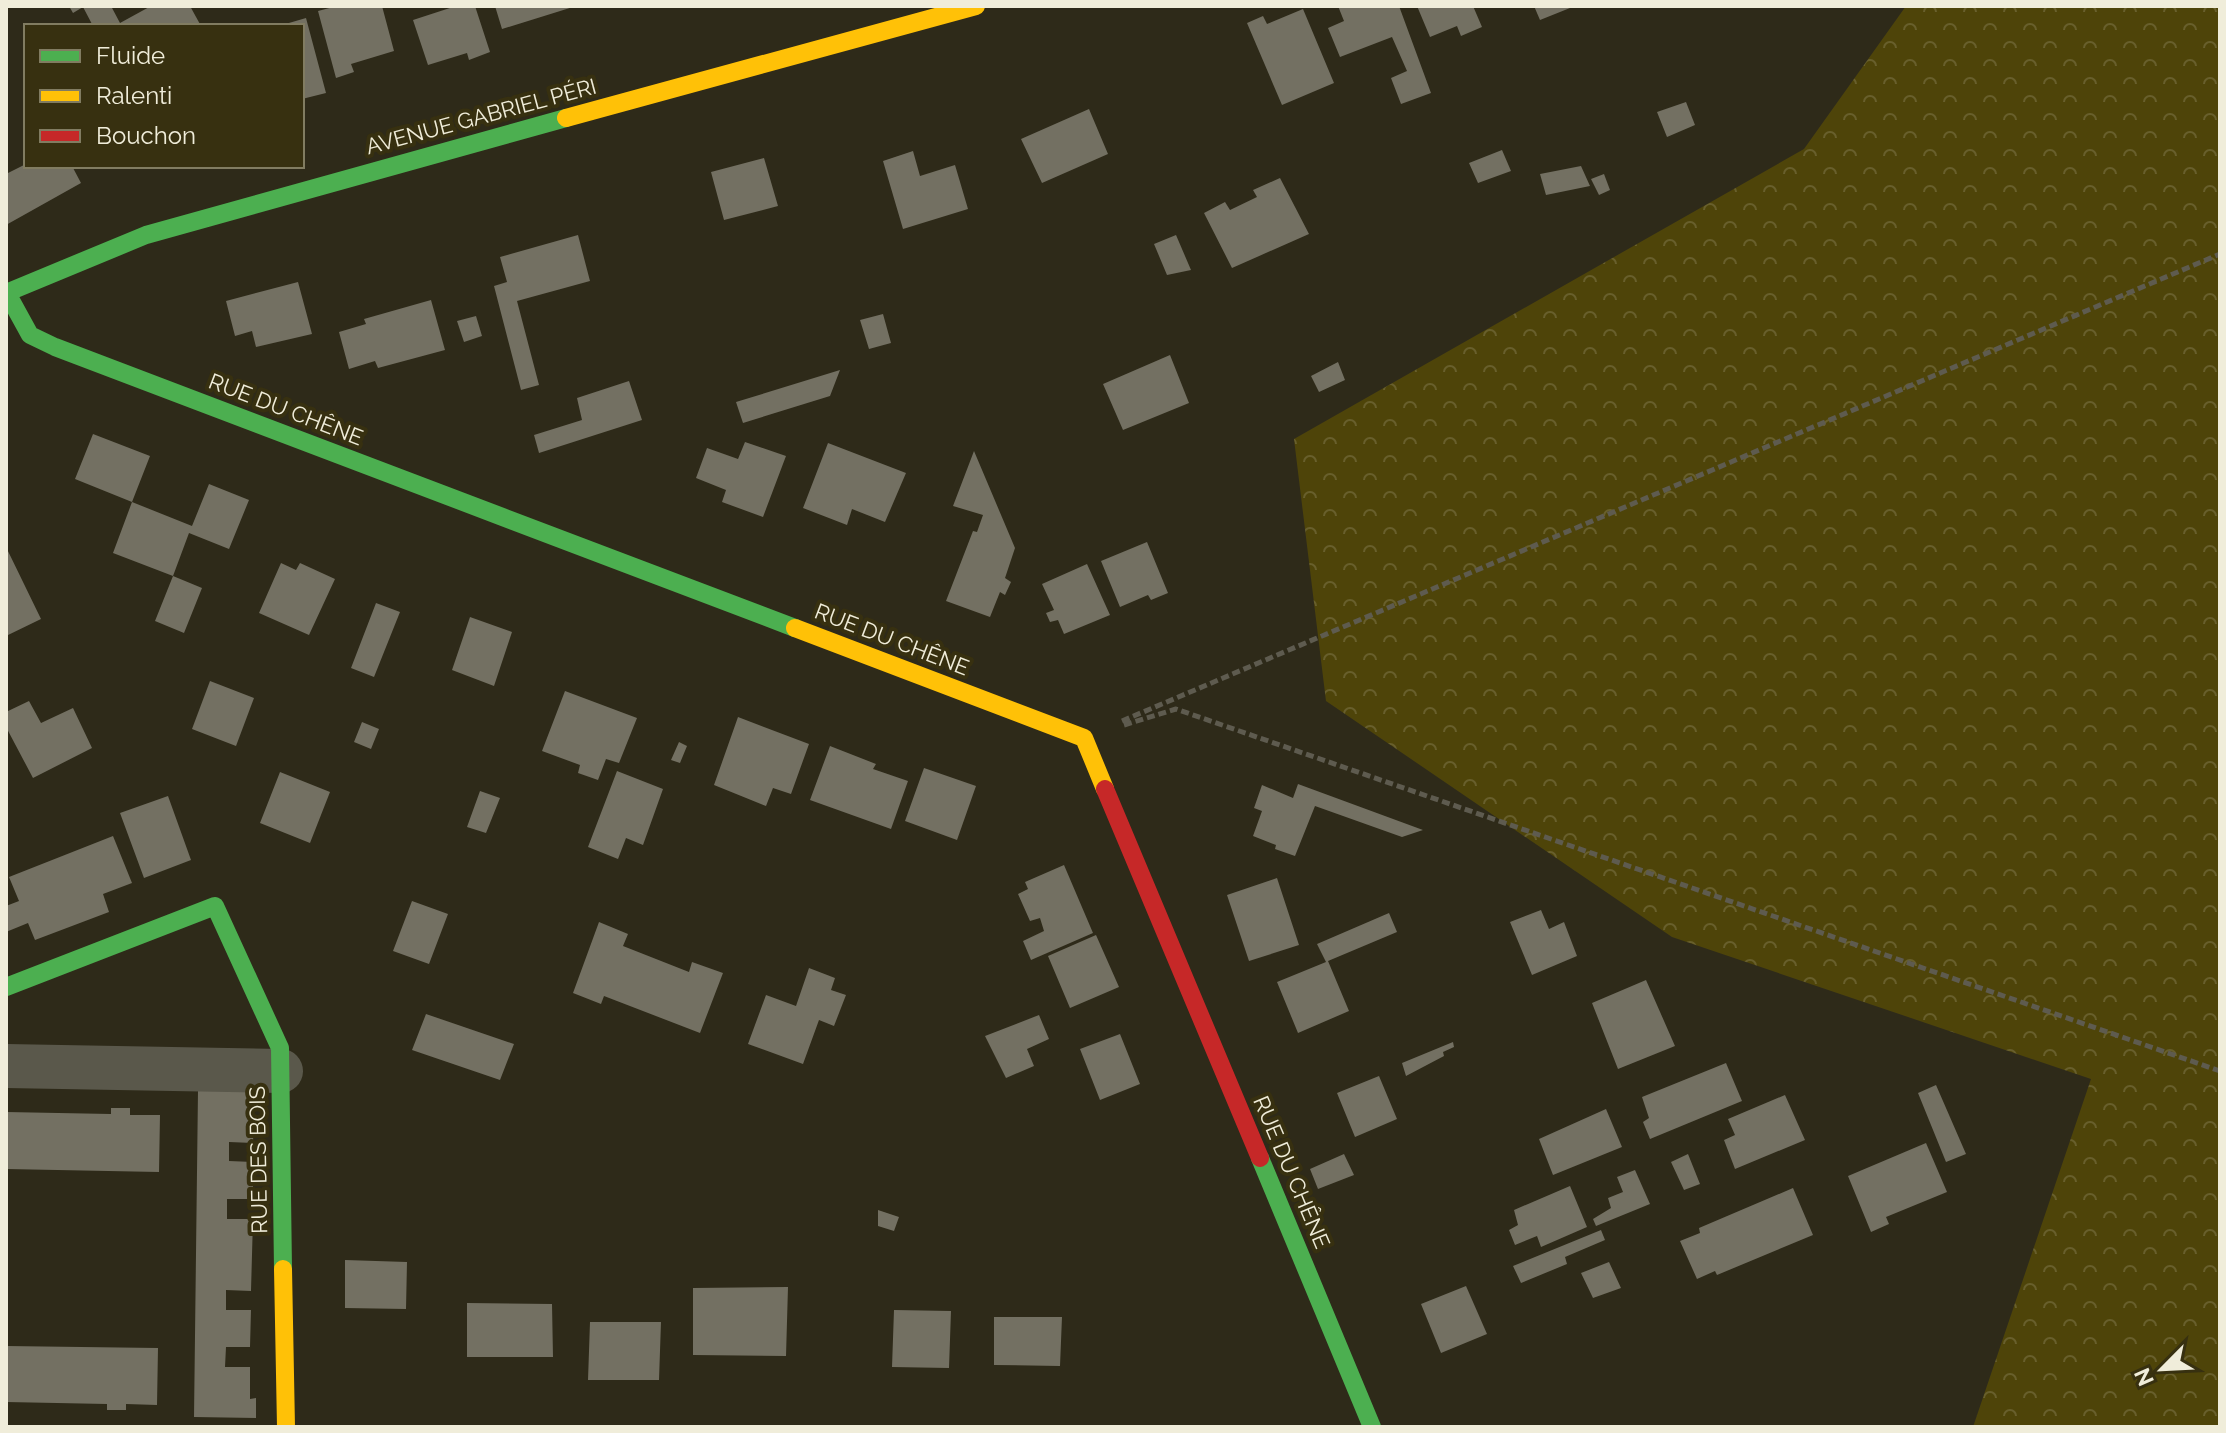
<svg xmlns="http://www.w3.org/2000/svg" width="2226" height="1433" font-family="Raleway,sans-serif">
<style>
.forest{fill:url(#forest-crowns)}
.building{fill:#737062}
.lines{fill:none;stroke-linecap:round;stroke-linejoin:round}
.path{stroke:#5e5b4f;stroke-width:5;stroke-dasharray:8 4;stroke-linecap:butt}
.street{stroke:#5a584b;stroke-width:44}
.fast{stroke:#4caf50;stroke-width:18}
.slow{stroke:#ffc107;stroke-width:18}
.jam{stroke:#c62828;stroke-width:18}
.labels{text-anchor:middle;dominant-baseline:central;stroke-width:8;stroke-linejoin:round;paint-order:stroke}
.street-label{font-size:22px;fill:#f0edda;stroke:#373010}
</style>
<defs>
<pattern id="forest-crowns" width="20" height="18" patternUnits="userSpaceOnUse" patternTransform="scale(2)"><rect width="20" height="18" fill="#4e4409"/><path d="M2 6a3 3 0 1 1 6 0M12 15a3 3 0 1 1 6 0" fill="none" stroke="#685f2c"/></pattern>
</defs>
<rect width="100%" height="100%" fill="#2e2a19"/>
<path class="forest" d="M1906,6H2220V1427H1973L2091,1079L1672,937L1326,701L1294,439L1804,149Z"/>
<path class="building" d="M69,6H111L120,23L151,6H190L201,26H93L83,7L73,13Z
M337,6H382L394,51L351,64L354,72L336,78L318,11Z
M456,6H475L490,52L469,60L467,53L428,65L413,20Z
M495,6H573V7L502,29Z
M1338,6H1399L1431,93L1401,104L1391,78L1407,71L1392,37L1340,57L1328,28L1344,21Z
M1417,6H1473L1482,27L1461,36L1457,26L1430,37Z
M1534,6H1575L1540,20Z
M1303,9L1334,83L1282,105L1247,23L1263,16L1267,24Z
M306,18L326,93L302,99V26L282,25Z
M1686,102L1695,125L1667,137L1657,112Z
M1089,109L1108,154L1042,183L1021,139Z
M1502,150L1511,171L1478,183L1469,163Z
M913,151L920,176L955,165L968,209L903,229L883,161Z
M764,158L778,206L724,220L711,172Z
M26,164L72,166L81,183L6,225V174Z
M1581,166L1590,186L1546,195L1540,174Z
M1604,174L1610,190L1599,195L1591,179Z
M1280,178L1309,234L1232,268L1204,213L1225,202L1230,210L1257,197L1253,190Z
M578,235L590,281L517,301L539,385L521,390L494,286L507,282L500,257Z
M1176,235L1191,270L1167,275L1154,244Z
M298,282L312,334L256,347L252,331L235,336L226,301Z
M431,300L445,350L378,368L375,361L349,369L339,332L366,324L364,319Z
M883,314L891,343L869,349L860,320Z
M476,316L482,336L464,342L457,321Z
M1170,355L1189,403L1123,430L1103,384Z
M1338,362L1345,380L1319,392L1311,376Z
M840,370L830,396L743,423L736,402Z
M629,381L642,420L539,453L534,435L582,420L577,398Z
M93,434L150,456L132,502L75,479Z
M745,442L786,456L763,517L722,502L726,490L696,478L707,448L738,459Z
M828,443L906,473L885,522L852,509L847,525L803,508Z
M974,451L1015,548L1005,578L1011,582L1005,595L1000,592L990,617L946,601L973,531L977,532L983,515L953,506Z
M209,484L249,500L229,549L189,533L173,576L113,553L132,502L192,526Z
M1147,542L1168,593L1151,600L1148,595L1120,607L1101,561Z
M6,547L41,619L6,636Z
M281,563L296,570L300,563L335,579L309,635L259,613Z
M1087,564L1110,615L1064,634L1058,620L1050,622L1046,613L1054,610L1042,584Z
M173,576L202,588L184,633L155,621Z
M376,603L400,612L374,677L351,668Z
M470,617L512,632L494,686L452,670Z
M210,681L254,698L236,746L192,729Z
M565,691L637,718L619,763L606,759L598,780L578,773L580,765L542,751Z
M29,701L41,723L73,708L92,748L33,778L6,727V712Z
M738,717L809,744L791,794L773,788L766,806L714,785Z
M362,722L379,729L371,749L354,742Z
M679,742L687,746L680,763L671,760Z
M830,746L876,764L873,769L908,781L891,829L810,800Z
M924,768L976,786L957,840L905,821Z
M617,771L663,789L643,845L626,838L618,859L588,847Z
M280,772L330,792L310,843L260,823Z
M1298,784L1423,830L1402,837L1315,806L1295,856L1275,849L1276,845L1253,836L1262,811L1254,808L1262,785L1293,798Z
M480,791L500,798L486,833L467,827Z
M168,796L191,860L144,878L120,813Z
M113,836L132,883L103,894L109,912L35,940L28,923L6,932V906L19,901L9,877Z
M1064,865L1093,933L1031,960L1023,941L1044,931L1040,918L1030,921L1018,894L1028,889L1025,882Z
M1277,878L1299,945L1249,961L1227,895Z
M412,901L448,914L429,964L393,951Z
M1541,910L1549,929L1564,922L1577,956L1532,975L1510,922Z
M1389,913L1397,932L1328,961L1349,1011L1298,1033L1277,982L1326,962L1317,944Z
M599,922L628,934L623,946L689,972L692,962L723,973L700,1033L604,996L601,1004L573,993Z
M1096,935L1119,987L1070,1008L1048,956Z
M809,968L835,978L831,990L846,995L834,1026L819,1020L803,1064L748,1044L766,995L796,1006Z
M1646,980L1675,1046L1618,1069L1592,1003Z
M426,1014L514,1044L500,1080L412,1050Z
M1039,1015L1049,1039L1027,1049L1034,1066L1006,1078L985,1036Z
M1120,1034L1140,1084L1100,1100L1080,1049Z
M1453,1042L1454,1047L1443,1052L1444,1056L1406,1076L1402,1063Z
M1726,1063L1742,1101L1650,1139L1643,1122L1649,1118L1642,1097Z
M1379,1076L1397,1119L1355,1137L1337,1093Z
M1936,1085L1966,1154L1946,1162L1918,1093Z
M198,1090L261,1091L260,1111H254L253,1143L229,1142V1161L253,1162V1199H227V1219H253L251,1291L226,1290V1310H251L250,1347H226L225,1367H250V1399L256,1398V1418L194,1417Z
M1785,1095L1805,1140L1735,1169L1724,1140L1735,1135L1728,1119Z
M111,1108H130V1115H160L159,1172L6,1169V1112L111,1114Z
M1606,1109L1622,1147L1553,1175L1539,1139Z
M1926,1143L1947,1192L1886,1217L1889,1224L1871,1232L1848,1176Z
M1344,1154L1354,1175L1318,1189L1310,1169Z
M1688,1154L1700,1184L1684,1190L1671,1162Z
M1635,1170L1650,1204L1596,1226L1593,1219L1611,1208L1608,1198L1623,1192L1617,1177Z
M1570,1186L1587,1227L1541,1247L1537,1236L1515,1245L1509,1230L1518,1225L1514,1210Z
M1793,1188L1813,1235L1717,1275L1715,1271L1697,1279L1680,1241L1700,1233L1699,1228Z
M878,1210L899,1217L894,1231L878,1226Z
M1601,1230L1605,1240L1565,1257L1567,1264L1521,1283L1513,1266Z
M345,1260L407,1262L406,1309L345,1308Z
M1609,1262L1621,1288L1593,1298L1581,1273Z
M1466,1286L1487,1334L1441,1353L1421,1304Z
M788,1287L786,1356L693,1355V1288Z
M467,1303L552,1304L553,1357H467Z
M894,1310L951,1311L949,1368L892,1367Z
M994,1317H1062L1060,1366L994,1365Z
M590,1322H661L659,1380H588Z
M6,1346L158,1348L157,1405L126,1404V1410H107V1404L6,1402Z"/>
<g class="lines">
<path class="path" d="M1122,721L2220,254
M1124,725L1176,709L2220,1071"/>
<path class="street" d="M6,1066L281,1071"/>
<path class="fast" d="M6,293L146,235L566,118
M7,293L30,335L55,347L795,628
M6,987L215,906L280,1048L283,1269
M1260,1158L1372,1427"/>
<path class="slow" d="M566,118L976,6
M795,628L1084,738L1105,789
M283,1269L286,1427"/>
<path class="jam" d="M1105,789L1260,1158"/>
</g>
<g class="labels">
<g class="street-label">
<text transform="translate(481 116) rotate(-15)">AVENUE GABRIEL PÉRI</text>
<text transform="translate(286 409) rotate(21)">RUE DU CHÊNE</text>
<text transform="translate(892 639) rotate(21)">RUE DU CHÊNE</text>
<text transform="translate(258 1160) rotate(-91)">RUE DES BOIS</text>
<text transform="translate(1292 1172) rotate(67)">RUE DU CHÊNE</text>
</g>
</g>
<rect width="2226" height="1433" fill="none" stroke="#f0edda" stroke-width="16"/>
<rect x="24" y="24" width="280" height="144" fill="#373010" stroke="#817c61" stroke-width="2"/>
<rect x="40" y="50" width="40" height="12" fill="#4caf50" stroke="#817c61" stroke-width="2"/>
<text x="96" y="64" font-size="24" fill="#f0edda">Fluide</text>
<rect x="40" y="90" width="40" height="12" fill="#ffc107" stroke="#817c61" stroke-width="2"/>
<text x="96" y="104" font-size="24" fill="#f0edda">Ralenti</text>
<rect x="40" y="130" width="40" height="12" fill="#c62828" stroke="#817c61" stroke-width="2"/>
<text x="96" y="144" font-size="24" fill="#f0edda">Bouchon</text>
<g transform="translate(2162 1369) rotate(246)" stroke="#373010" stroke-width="6" paint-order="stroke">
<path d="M0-6L14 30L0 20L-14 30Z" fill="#f0edda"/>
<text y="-12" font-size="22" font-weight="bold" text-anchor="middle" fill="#f0edda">N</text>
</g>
</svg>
